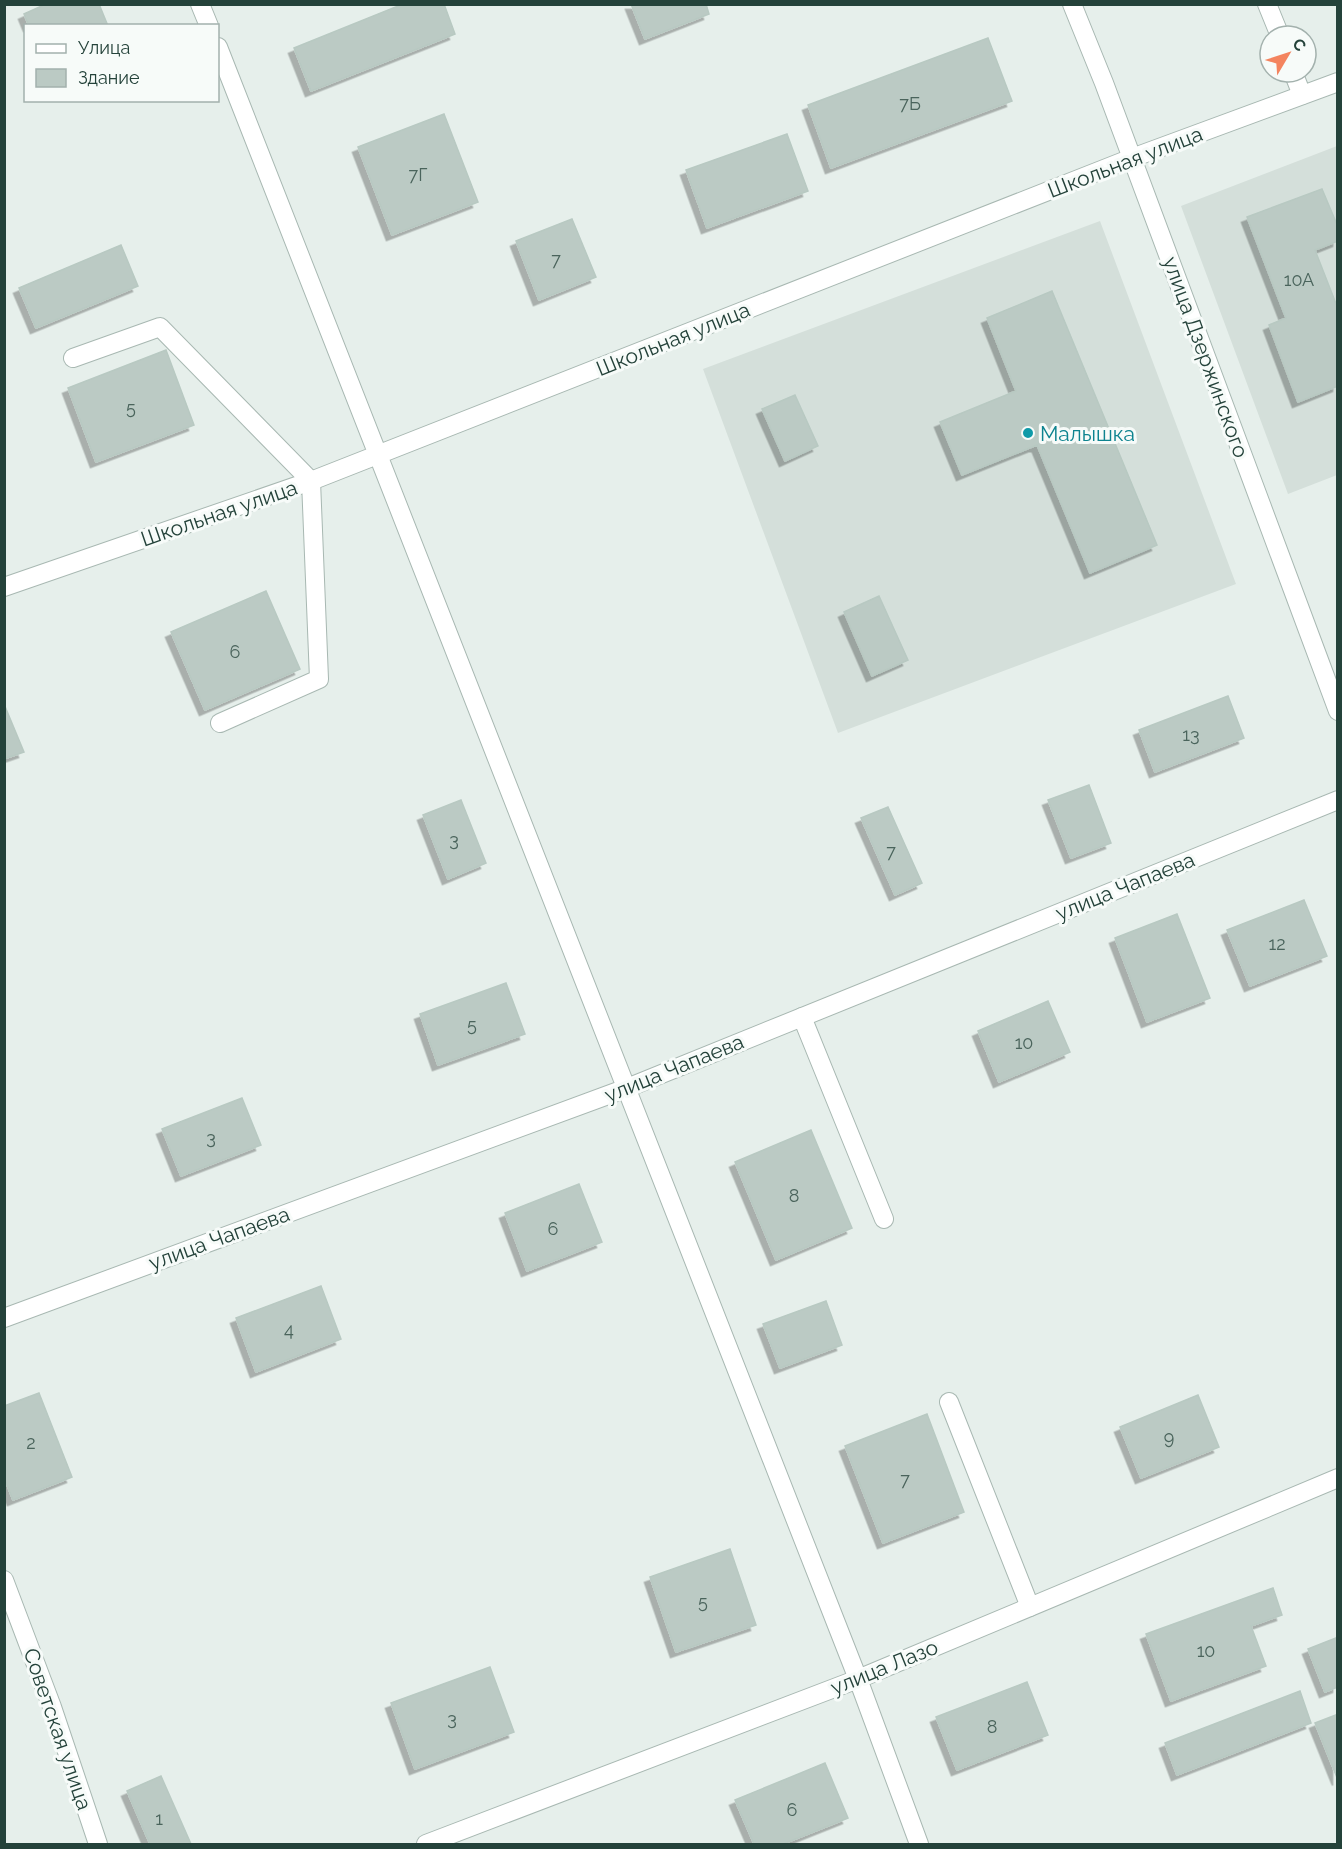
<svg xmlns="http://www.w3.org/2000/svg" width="1342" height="1849" font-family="Raleway,sans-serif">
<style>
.built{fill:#d4dfda}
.building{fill:#bbcac4;stroke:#b8c9c2;stroke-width:1.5;filter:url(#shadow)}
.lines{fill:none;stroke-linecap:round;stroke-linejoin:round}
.service-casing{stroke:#a8b8b2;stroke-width:20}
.minor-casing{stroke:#a8b8b2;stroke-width:20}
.tertiary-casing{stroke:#a8b8b2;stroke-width:20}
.service{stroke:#fff;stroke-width:18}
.minor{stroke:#fff;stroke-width:18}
.tertiary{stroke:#fff;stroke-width:18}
.culture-dot{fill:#0f9aa8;stroke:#f7fbf9;stroke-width:2}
.labels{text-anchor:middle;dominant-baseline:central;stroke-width:6;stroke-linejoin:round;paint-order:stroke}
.number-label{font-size:18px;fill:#4a645c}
.street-label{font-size:21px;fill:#24423a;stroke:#f7fbf9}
.culture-label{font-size:21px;fill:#0d838f;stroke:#f7fbf9;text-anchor:start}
</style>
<defs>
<filter id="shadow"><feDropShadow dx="-5.5" dy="5.5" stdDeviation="0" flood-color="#0004"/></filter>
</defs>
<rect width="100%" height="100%" fill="#e6efeb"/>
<path class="built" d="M1337,146V475L1288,494L1181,206Z
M1100,221L1236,584L838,733L703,369Z"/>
<path class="building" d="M46,4H99L108,26H29L24,14Z
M403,4H444L455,34L311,91L294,48Z
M631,4H706L709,14L645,39Z
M988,38L1012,101L831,168L808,105Z
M444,114L478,202L392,235L358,147Z
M787,134L808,191L707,228L686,170Z
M1322,189L1338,227V241L1315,250L1338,309V386L1298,402L1269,325L1286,318L1247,217Z
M572,219L596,277L539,300L516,241Z
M121,245L138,286L36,328L19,288Z
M1052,291L1157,545L1090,573L1037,445L962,475L940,422L1016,391L987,318Z
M166,350L194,425L96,462L68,388Z
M795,395L818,446L785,461L762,409Z
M266,591L300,669L205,710L171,632Z
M879,596L908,660L872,676L844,612Z
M1228,696L1244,738L1155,772L1139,730Z
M4,704L24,752L4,759Z
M1089,785L1111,843L1071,858L1048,800Z
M461,800L486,863L448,879L423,815Z
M888,807L922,883L895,895L861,818Z
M1304,900L1327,956L1250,986L1227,930Z
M1177,914L1210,998L1147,1022L1115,938Z
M506,983L525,1034L438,1065L420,1014Z
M1048,1001L1070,1052L999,1082L978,1031Z
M242,1098L261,1145L181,1176L162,1129Z
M811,1130L852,1228L776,1260L735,1162Z
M579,1184L602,1242L527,1271L505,1213Z
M321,1286L341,1339L256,1372L236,1318Z
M826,1301L842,1345L780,1368L763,1324Z
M39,1393L72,1477L13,1500L4,1477V1406Z
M1198,1395L1219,1447L1141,1478L1120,1427Z
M927,1414L964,1512L883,1543L845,1446Z
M730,1549L756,1625L676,1652L650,1577Z
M1273,1588L1282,1615L1251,1626L1266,1666L1171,1701L1146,1634Z
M1338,1637V1687L1325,1692L1308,1649Z
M490,1667L514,1732L415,1769L391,1703Z
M1027,1682L1048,1735L957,1770L936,1717Z
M1300,1691L1311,1723L1177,1775L1165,1743Z
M1338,1714V1780L1315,1723Z
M825,1763L848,1818L783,1844H754L735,1800Z
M161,1776L191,1844H150L127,1791Z"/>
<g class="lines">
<g class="service-casing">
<path id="service" d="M1267,4L1280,36
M1293,72L1302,95
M73,358L160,327L311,481L319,679L220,723
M802,1017L884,1219
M949,1402L1030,1607"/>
</g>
<g class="minor-casing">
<path id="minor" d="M200,4L209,26
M218,47L858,1679L919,1844
M4,587L311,481L1132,158L1338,82
M4,1318L627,1088L1338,800"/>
</g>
<g class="tertiary-casing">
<path id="tertiary" d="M1072,4L1104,83L1338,711
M4,1580L52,1707L98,1844
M426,1844L858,1679L1338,1478"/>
</g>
<use href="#service" class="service"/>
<use href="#minor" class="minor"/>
<use href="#tertiary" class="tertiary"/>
</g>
<circle class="culture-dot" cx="1028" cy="433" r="6"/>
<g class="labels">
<g class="number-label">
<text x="910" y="103">7Б</text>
<text x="418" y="174">7Г</text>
<text x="556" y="259">7</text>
<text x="1299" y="279">10А</text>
<text x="131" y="407">5</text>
<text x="235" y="651">6</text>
<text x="1191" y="734">13</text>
<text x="454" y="839">3</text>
<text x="891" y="851">7</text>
<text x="1277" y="943">12</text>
<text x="472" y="1024">5</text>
<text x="1024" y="1042">10</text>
<text x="211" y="1137">3</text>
<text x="794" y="1195">8</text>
<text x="553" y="1228">6</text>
<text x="289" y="1329">4</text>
<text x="1169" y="1437">9</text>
<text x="31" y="1442">2</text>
<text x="905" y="1479">7</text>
<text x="703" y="1601">5</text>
<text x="1206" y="1650">10</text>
<text x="452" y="1718">3</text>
<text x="992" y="1726">8</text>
<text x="792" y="1809">6</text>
<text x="159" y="1818">1</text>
</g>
<g class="street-label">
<text transform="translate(1125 162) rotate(-21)">Школьная улица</text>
<text transform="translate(673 339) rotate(-22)">Школьная улица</text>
<text transform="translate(1206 357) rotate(70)">улица Дзержинского</text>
<text transform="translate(219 513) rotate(-19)">Школьная улица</text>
<text transform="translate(1125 886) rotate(-22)">улица Чапаева</text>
<text transform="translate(674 1068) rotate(-22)">улица Чапаева</text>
<text transform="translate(219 1238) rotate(-20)">улица Чапаева</text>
<text transform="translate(884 1667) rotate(-22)">улица Лазо</text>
<text transform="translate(58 1729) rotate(71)">Советская улица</text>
</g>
<g class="culture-label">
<text x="1040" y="433">Малышка</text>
</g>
</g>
<rect width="1342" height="1849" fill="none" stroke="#24423a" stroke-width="12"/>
<rect x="24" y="24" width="195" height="78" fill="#f7fbf9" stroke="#a3b1ad" stroke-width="1.5"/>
<rect x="36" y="44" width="30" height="9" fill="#ffffff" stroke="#a3b1ad" stroke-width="1.5"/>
<text x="78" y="54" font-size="18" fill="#24423a">Улица</text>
<rect x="36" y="69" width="30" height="18" fill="#bbcac4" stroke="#a3b1ad" stroke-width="1.5"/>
<text x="78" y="84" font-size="18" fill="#24423a">Здание</text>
<g transform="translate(1288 54) rotate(51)"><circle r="28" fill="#f7fbf9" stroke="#a3b1ad" stroke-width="1.5"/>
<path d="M0-4.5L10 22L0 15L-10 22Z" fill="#f4845f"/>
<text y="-9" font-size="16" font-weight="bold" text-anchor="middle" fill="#24423a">С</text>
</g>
</svg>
